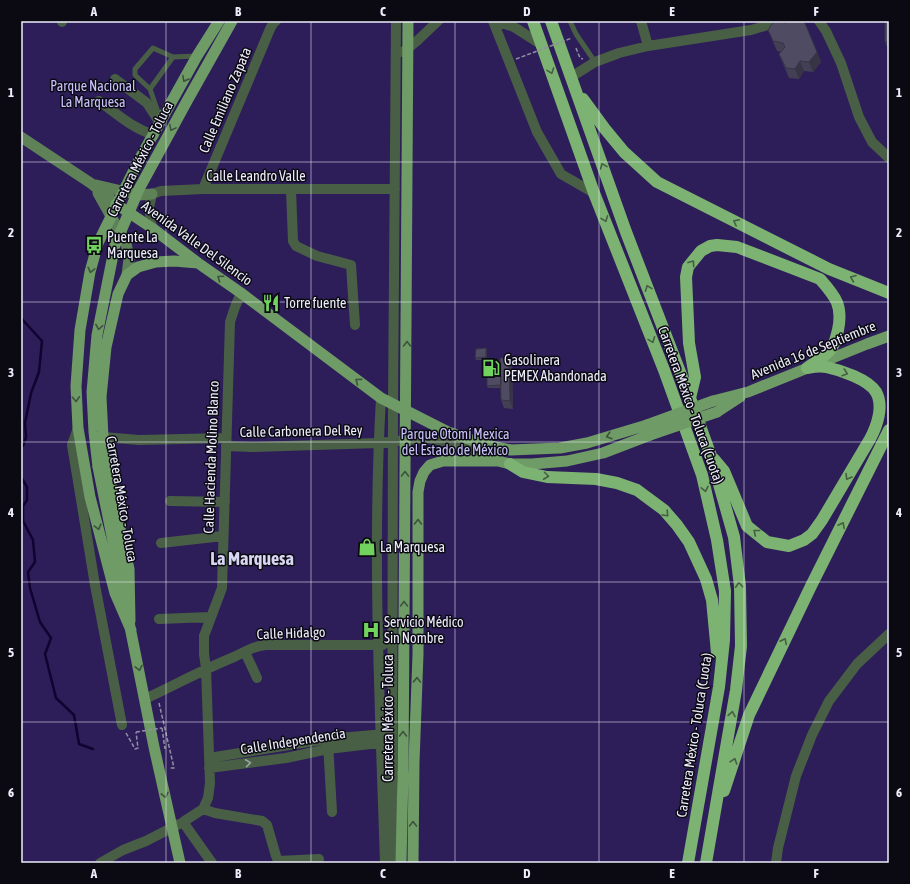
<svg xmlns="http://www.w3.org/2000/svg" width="910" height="884" font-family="'Asap Condensed',sans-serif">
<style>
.green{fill:#2d1e59}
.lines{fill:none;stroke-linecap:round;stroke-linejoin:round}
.stream{stroke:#110230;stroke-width:2.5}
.path{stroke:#9290a2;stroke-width:1.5;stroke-dasharray:4 2;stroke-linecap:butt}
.service{stroke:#495f45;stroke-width:5}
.minor{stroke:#495f45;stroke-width:10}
.secondary{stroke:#5f8158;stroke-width:11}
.primary{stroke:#6f9b66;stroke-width:11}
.motorway{stroke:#7db372;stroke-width:12}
.path-bridge{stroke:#9290a2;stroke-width:1.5;stroke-dasharray:4 2;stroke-linecap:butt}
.primary-bridge{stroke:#6f9b66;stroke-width:11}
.wall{fill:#434055}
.shaded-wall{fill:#373445}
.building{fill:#4e4b63;stroke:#373445}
.oneway{stroke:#445e42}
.oneway2{stroke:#3d523c}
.oneway3{stroke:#9ca6a0}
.grid{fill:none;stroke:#eeedfc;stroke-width:1;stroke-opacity:0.55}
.labels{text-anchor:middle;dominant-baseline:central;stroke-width:3;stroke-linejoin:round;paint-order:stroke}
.park-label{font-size:14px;fill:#c8c1fc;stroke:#0b0a13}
.street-label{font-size:14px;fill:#eeedfc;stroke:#0b0a13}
.poi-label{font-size:14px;fill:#eeedfc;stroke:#0b0a13;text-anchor:start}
.district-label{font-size:18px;font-weight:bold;fill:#d8d5f2;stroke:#0b0a13}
.neatline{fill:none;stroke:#eeedfc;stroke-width:1.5}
.grid-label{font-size:13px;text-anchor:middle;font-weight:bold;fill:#eeedfc}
</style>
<rect width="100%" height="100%" fill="#221e34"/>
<path class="green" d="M21,21H889V863H21Z"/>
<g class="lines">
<path class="stream" d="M21,318L42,341L39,372L31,393L25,423L26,437L23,446L21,447
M21,477L27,487V500L23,506V521L33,540L35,562L28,572L30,588L40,622L51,638L45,654L56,698L74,715L79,744L93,749"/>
<path class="path" d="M576,48L580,58L583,59
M159,703L174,768H169
M162,728L165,749
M126,733L135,749L138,748L136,732"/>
<path class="service" d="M570,21L576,34L595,62
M150,89L135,75V69L153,48L173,57
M159,115L150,89L173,57L196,56"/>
<path class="minor" d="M62,21V22
M493,21L537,132L561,174L594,193
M495,21L514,27L542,45
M641,21L648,46
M819,21L826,31L841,63L859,117L872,142L889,158
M403,52L418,40L438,21
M571,77L595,62L619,53L648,46L751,30L781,21
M115,79L147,103L160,123
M99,101C117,114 132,128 154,135
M203,189L270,29L274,22L276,21
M291,190L293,241L296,246L317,256L351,265L355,325
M152,228L149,208L152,194L161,191L203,189H395
M381,398C372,553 380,708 385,863
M78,428L72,445L95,585L122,725
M103,437L139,440L226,438
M226,446L252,447L378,443L427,438L450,442L495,460
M170,501L225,502
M161,543L223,536
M159,619L210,617
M245,652L257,678
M145,699C175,685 204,669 234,657C246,651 252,647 265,645H383
M328,743L332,812
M209,758L327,739L385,734
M209,768L286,758L328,749L387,742
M203,809L215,813L262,821L267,825L276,856L278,861L319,859
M100,863L123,850L146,841L179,824
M212,863L183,822L203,809L208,798L210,783L206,668L204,654V636L222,588L230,322L235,307L241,293
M392,863L393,404L396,21
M776,863L778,848L796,776L812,735L829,701L857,664L889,634"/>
<path class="secondary" d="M21,137L92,184L116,204
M96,185L139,195L152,194
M98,193L126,243L129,259L127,275"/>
<path class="primary" d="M116,204L152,228L198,263L241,293L381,398L448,432L486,445L511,450L535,449L560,448L587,443L647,425
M713,401L748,392L867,344L889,336
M717,412L740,397
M98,467L124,596
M130,621L129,569L115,506L103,437L101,397L106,347L118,294L127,275L138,267L156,262L174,261L198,263
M129,622L154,747L180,863
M131,630L115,593L90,497L78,428L76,386L80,330L90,272L98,243L139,160L197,56L219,21
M401,863L403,773
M413,863L414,762L418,654V492L420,481L424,472L430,465L443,461H498L510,464H532L567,461L603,453L650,435"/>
<path class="motorway" d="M533,21L594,193L664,370L702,475L717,540L725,591L724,640L719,687L688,863
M551,21L626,232L690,398L711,456L734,537L740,586L741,646L736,690L706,863
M583,99L605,129L624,152L657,182L829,269L889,293
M690,398L695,377L689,343L686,277L688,267L701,251L710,246L717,245L737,247L820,279C836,297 843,306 838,330C836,337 835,345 830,350C824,357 815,362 807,368
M714,459L724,471L747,526L767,542L789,546L804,540L812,534L822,520L870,439C877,426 884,406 876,392C868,379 840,370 826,367C820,366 813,367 807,368
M510,464L523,472L547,477L596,479L617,483L637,490L664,510L677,525L689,542L706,579L712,600L717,653
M724,791L749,715L811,586L889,430"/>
<path class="path-bridge" d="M516,59L572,38
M136,732L162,728"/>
<path class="primary-bridge" d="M647,425L713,401
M650,435L717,412
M98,467L94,432L92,392L97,335L115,245L139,189L187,101L232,21
M403,773C404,523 407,272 408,21"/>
</g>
<path class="wall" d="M889,21V49H888L885,42Z
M768,30L817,52L821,62L813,72L804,71L799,79L789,78L779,54L781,52L777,51Z
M486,348L487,350V360H476L475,358Z
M509,358L512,365L513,409L504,408L501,400V388H488L487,386L501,376Z"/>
<path class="shaded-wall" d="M817,52L821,62L813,72L809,62Z
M800,61L804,71L799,79L795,69Z
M486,348L487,350V360L486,357Z
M509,358L512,365L513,409L510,401Z"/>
<path class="building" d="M774,21H779L786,23L787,21H804L817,52L809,62L800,61L795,69L786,68L779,54L785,47L783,43L773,41L768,30Z
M885,21H889V42H885Z
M486,348V357L475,358L476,349Z
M500,358H509L510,401L501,400Z
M501,376V385L487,386V377Z"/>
<defs><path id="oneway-chevron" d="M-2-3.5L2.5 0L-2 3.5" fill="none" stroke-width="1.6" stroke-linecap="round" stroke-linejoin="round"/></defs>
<g class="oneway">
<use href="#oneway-chevron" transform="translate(551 71) rotate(70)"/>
<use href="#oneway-chevron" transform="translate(603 166) rotate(-110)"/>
<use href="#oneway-chevron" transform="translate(605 219) rotate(69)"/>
<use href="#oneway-chevron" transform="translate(736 222) rotate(-153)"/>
<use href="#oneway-chevron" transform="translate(692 263) rotate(-54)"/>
<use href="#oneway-chevron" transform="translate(853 278) rotate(-158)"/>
<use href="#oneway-chevron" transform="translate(648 288) rotate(-111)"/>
<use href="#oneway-chevron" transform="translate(652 340) rotate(69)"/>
<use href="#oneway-chevron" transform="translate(845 373) rotate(19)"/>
<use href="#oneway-chevron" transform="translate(546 476) rotate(7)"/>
<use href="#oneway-chevron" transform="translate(848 477) rotate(121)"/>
<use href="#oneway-chevron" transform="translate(705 489) rotate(78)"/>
<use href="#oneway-chevron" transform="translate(666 514) rotate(47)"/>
<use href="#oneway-chevron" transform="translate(842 525) rotate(-63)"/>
<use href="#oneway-chevron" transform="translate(756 532) rotate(-141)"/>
<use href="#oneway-chevron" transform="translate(739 585) rotate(-94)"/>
<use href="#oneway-chevron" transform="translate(784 641) rotate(-64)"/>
<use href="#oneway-chevron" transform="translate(732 714) rotate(-80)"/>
<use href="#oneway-chevron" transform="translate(734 761) rotate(-72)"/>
</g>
<g class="oneway2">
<use href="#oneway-chevron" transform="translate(185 79) rotate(119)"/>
<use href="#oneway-chevron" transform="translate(172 128) rotate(118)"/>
<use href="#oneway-chevron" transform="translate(91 270) rotate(104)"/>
<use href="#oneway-chevron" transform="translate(220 278) rotate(-145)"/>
<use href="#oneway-chevron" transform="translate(99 327) rotate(99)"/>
<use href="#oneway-chevron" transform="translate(407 344) rotate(-90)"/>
<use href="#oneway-chevron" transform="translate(358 381) rotate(-143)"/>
<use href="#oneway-chevron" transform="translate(76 399) rotate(87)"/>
<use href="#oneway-chevron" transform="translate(609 436) rotate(163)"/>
<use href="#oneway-chevron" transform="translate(405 474) rotate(-89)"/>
<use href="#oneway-chevron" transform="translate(418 522) rotate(-90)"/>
<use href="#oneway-chevron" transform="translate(98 527) rotate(75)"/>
<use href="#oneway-chevron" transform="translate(404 604) rotate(-90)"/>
<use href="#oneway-chevron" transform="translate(139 668) rotate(78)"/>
<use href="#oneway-chevron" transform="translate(417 680) rotate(-88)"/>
<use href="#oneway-chevron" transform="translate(403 734) rotate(-90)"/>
<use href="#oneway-chevron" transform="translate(165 795) rotate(78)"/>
<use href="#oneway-chevron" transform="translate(413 824) rotate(-89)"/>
</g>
<use class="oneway3" href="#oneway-chevron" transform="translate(248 763) rotate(-8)"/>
<path class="grid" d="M166,21V863M311,21V863M455,21V863M599,21V863M744,21V863M21,162H889M21,302H889M21,442H889M21,582H889M21,722H889"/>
<defs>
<g id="bus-bare" transform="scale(1.38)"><path d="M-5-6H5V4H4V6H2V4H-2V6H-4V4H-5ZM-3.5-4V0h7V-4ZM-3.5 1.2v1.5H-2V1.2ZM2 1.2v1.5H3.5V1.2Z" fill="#72d25e" stroke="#0b0a13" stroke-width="2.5" paint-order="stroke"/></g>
<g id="restaurant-bare" transform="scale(1.38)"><path d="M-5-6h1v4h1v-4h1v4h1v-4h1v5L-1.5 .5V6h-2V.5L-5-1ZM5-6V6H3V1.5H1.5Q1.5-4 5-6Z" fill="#72d25e" stroke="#0b0a13" stroke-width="2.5" paint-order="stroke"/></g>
<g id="fuel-bare" transform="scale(1.38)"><path d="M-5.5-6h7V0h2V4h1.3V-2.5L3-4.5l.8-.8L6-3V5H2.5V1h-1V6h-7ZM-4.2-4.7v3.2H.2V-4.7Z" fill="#72d25e" stroke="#0b0a13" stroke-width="2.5" paint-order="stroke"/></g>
<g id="shop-bare" transform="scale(1.38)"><path d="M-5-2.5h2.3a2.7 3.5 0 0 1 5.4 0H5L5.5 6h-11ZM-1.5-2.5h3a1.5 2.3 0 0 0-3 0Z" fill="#72d25e" stroke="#0b0a13" stroke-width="2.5" paint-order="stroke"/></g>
<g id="hospital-bare" transform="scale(1.38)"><path d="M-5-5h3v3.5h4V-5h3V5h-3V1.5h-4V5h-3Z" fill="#72d25e" stroke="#0b0a13" stroke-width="2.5" paint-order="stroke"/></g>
</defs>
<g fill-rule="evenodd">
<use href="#bus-bare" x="94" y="245"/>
<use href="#restaurant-bare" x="271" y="303"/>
<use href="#fuel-bare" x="491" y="368"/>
<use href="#shop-bare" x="367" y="547"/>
<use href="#hospital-bare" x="371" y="630"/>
</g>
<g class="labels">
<g class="park-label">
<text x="93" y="86">Parque Nacional<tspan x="93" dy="16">La Marquesa</tspan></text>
<text x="455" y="434">Parque Otomí Mexica<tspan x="455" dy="16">del Estado de México</tspan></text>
</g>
<g class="street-label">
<text transform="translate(225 100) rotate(-67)">Calle Emiliano Zapata</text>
<text transform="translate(140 159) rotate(-63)">Carretera México - Toluca</text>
<text x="256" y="176">Calle Leandro Valle</text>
<text transform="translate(197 243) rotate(36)">Avenida Valle Del Silencio</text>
<text transform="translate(813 350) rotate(-22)">Avenida 16 de Septiembre</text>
<text transform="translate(691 405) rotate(70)">Carretera México - Toluca (Cuota)</text>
<text transform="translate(301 431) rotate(-1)">Calle Carbonera Del Rey</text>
<text transform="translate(211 457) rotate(-88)">Calle Hacienda Molino Blanco</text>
<text transform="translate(122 499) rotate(80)">Carretera México - Toluca</text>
<text transform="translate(291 633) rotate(-2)">Calle Hidalgo</text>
<text transform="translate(388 718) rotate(-90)">Carretera México - Toluca</text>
<text transform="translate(694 735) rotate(-81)">Carretera México - Toluca (Cuota)</text>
<text transform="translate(293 741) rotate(-9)">Calle Independencia</text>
</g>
<g class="poi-label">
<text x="107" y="237">Puente La<tspan x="107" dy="16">Marquesa</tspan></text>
<text x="284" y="303">Torre fuente</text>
<text x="504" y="360">Gasolinera<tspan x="504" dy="16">PEMEX Abandonada</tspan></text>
<text x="380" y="547">La Marquesa</text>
<text x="384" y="622">Servicio Médico<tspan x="384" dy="16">Sin Nombre</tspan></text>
</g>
<g class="district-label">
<text x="252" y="558">La Marquesa</text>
</g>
</g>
<rect width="910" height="884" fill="none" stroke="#0b0a13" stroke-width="44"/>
<rect x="22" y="22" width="866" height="840" class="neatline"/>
<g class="grid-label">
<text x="94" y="16">A</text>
<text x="238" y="16">B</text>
<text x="383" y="16">C</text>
<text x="527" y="16">D</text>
<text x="672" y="16">E</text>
<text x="816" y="16">F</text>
<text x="11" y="97">1</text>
<text x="899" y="97">1</text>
<text x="11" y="237">2</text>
<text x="899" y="237">2</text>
<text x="11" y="377">3</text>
<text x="899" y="377">3</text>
<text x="11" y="517">4</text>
<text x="899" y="517">4</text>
<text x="11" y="657">5</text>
<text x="899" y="657">5</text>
<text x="11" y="797">6</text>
<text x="899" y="797">6</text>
<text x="94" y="878">A</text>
<text x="238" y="878">B</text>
<text x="383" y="878">C</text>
<text x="527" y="878">D</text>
<text x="672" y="878">E</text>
<text x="816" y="878">F</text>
</g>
</svg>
